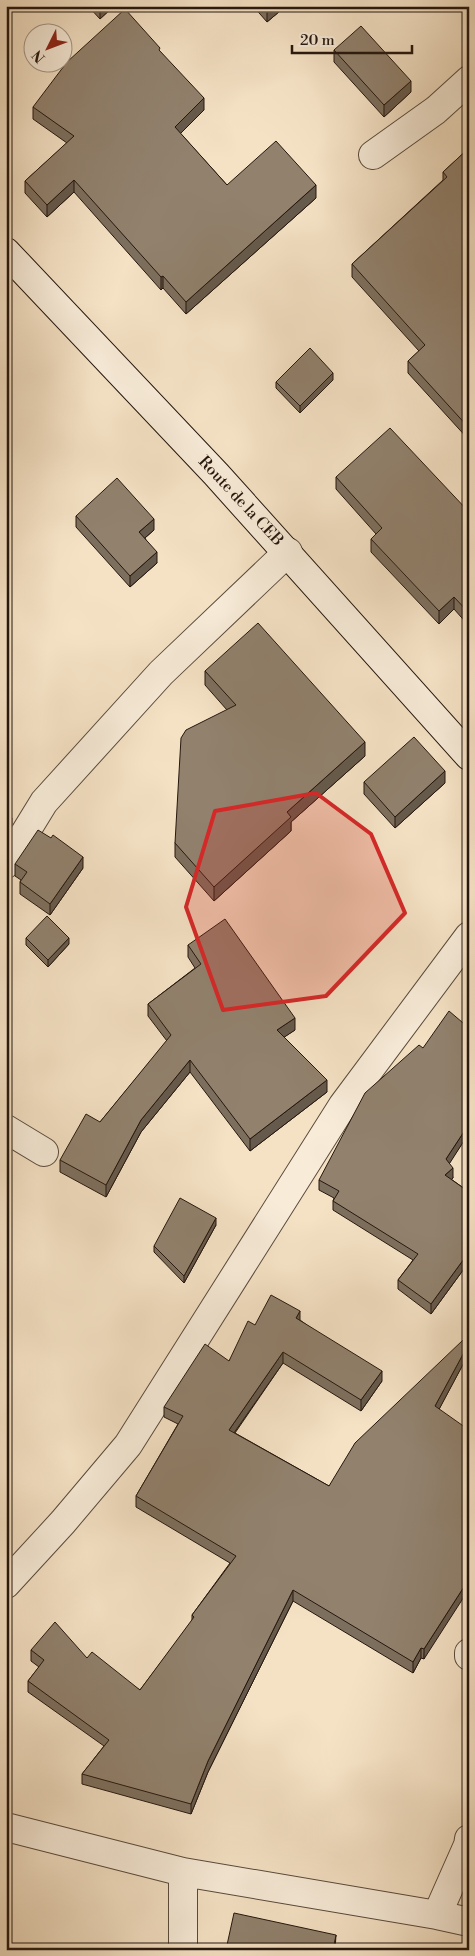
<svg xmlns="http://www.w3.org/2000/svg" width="475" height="1956" font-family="'Libre Bodoni',serif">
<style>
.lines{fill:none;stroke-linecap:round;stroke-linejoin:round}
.minor-casing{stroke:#594a3c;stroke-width:30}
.secondary-casing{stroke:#25170e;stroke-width:30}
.minor{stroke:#f8ecd9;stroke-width:28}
.secondary{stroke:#f8ecd9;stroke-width:28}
.wall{fill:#7d6f5e;stroke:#25170e}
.shaded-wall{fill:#665a4c;stroke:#25170e}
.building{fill:#91816d;stroke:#25170e}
.marked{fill:#d62828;fill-opacity:0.2;stroke:#d62828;stroke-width:4;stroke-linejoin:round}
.labels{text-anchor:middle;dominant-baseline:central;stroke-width:5;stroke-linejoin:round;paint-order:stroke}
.street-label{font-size:16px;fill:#25170e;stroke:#f8ecd9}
</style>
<rect width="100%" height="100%" fill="#f5e2c5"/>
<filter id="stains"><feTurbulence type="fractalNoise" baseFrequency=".004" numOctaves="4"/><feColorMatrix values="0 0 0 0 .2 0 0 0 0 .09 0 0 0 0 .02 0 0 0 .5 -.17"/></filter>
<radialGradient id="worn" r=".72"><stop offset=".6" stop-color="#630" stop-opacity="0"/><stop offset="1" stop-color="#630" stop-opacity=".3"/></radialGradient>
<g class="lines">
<g class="minor-casing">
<path id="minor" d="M373,155L436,110L469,80
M6,864L44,802L161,673L288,552
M6,1129L44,1152
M6,1584L63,1522L128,1445L343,1105L469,936
M469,1653V1656
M6,1827L183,1872L437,1915L469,1922
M183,1872V1950
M437,1915L468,1845L469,1839"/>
</g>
<g class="secondary-casing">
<path id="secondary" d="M6,252L216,474L469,756"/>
</g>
<use href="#minor" class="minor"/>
<use href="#secondary" class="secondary"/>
</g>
<path class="wall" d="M88,6H114L100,19Z
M253,6H286L267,22Z
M334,50L411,92L384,117L334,62Z
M160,52L204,110L180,133L227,185L316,198L186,314L163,288L161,290L74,192L47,217L25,193V181L67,143L33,119V107Z
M469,148V440L408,373V361L419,351L352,277V264L443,180V172Z
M333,380L300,413L276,388V382Z
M336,477L469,512V626L454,609L439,624L371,552V539L376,534L336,489Z
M76,516L154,530L145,538L157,563L130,587L76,527Z
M205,671L365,756L291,822V831L214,901L175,857V843L227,710L205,685Z
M364,782L445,783L395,828L364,794Z
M15,864L83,868L50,915L20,894V882L21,880L15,876Z
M26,938L69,944L48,967L26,945Z
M188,945L295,1030L284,1037L327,1092L250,1151L190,1072L141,1132L106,1197L60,1172V1160L100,1122L167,1041L148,1016V1004L195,968L188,957Z
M469,1133L449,1163L453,1178L451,1179L469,1192V1262L431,1314L398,1289V1280L413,1260L333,1210V1201L334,1198L319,1190V1180Z
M216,1225L184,1283L154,1252V1246Z
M300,1320L382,1381L361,1411L283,1363L235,1433L329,1486L468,1355L439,1409L424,1659L421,1658L413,1673L293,1601L208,1772L191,1814L82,1784V1774L104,1746L28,1692V1681L39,1667L31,1661V1650L87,1658L140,1690L192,1621V1615L230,1563L136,1507V1496L178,1424L164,1417V1407L229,1361L255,1325Z
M227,1945L336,1947L335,1950H227Z"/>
<path class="shaded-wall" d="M101,6H114L100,19V7Z
M273,6H286L267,22V11Z
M411,81V92L384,117V105Z
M204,98V110L175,139V127Z
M74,180V192L47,217V205Z
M316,185V198L186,314V302Z
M163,276V288L161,290V277Z
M333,373V380L300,413V406Z
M154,519V530L139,543V532Z
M157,552V563L130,587V576Z
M454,597V609L439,624V611Z
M365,742V756L291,822V831L214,901V887L287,812Z
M445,771V783L395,828V817Z
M12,818V825L6,834V828Z
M83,857V868L50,915V904Z
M69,938V944L48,967V960Z
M295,1018V1030L277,1042V1030Z
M190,1060V1072L141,1132L106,1197V1185L141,1120Z
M327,1080V1092L250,1151V1139Z
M469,1124V1133L446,1169V1159Z
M453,1168V1178L445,1185V1175Z
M216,1218V1225L184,1283V1276Z
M469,1252V1262L431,1314V1304Z
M300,1311V1321L296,1318Z
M468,1345V1355L435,1417V1406Z
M283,1352V1363L229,1440V1430Z
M382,1371V1381L361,1411V1400Z
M469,1449V1460L464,1456Z
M469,1579V1589L424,1659V1649Z
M293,1590V1601L208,1772L191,1814V1804L208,1761Z
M421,1648V1658L413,1673V1662Z
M336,1935L335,1950H333Z"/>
<path class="building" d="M263,6H273L267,11Z
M125,9L160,48L159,50L204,98L175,127L227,185L276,141L316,185L186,302L163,276L161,277L74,180L47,205L25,181L74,136L33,107L67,62Z
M361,26L411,81L384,105L334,50Z
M469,148V428L408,361L425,345L352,264L447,177L443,172Z
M310,348L333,373L300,406L276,382Z
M390,428L469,512V613L454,597L439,611L371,539L382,528L336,477Z
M117,478L154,519L139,532L157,552L130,576L76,516Z
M258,623L365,742L287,812L291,817L214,887L175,843L181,738L186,730L236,705L205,671Z
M414,737L445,771L395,817L364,782Z
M6,815L12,818L6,828Z
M38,830L51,838L53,835L83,857L50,904L20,882L27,872L15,864Z
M47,916L69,938L48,960L26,938Z
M225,919L295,1018L277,1030L327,1080L250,1139L190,1060L141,1120L106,1185L60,1160L86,1114L100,1122L171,1035L148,1004L201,964L188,945Z
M449,1011L469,1028V1124L446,1159L453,1168L445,1175L469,1192V1252L431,1304L398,1280L418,1254L333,1201L339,1191L319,1180L365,1093L419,1045L423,1048Z
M180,1198L216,1218L184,1276L154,1246Z
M271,1295L300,1311L296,1318L382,1371L361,1400L283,1352L229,1430L329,1486L355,1443L463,1340L468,1345L435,1406L469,1430V1449L464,1456L469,1458V1579L424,1649L421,1648L413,1662L293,1590L208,1761L191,1804L82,1774L109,1740L28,1681L44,1660L31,1650L55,1622L87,1658L92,1652L140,1690L194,1617L192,1615L236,1556L136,1496L183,1416L164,1407L205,1344L229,1361L248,1321L255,1325Z
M234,1913L336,1935L333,1950H236V1947L227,1945Z"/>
<path class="marked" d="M316,793L371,834L405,913L326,996L223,1010L186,907L215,811Z"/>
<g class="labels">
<g class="street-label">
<text transform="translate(241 501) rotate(47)">Route de la CEB</text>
</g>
</g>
<rect width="475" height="1956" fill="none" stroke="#f5e2c5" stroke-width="25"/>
<rect x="8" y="8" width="460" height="1941" fill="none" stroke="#25170e" stroke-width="2.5"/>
<rect x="12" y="12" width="450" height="1931" fill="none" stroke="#25170e"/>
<g transform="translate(48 48) rotate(228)"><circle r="24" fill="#f8ecd9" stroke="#a49788"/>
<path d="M0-4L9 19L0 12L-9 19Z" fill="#8f2418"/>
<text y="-8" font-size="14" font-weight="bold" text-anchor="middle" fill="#25170e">N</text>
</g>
<path d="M292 45v8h120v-8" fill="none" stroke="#25170e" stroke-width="2.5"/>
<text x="300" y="45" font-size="15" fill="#25170e" stroke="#f8ecd9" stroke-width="4" paint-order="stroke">20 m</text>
<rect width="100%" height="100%" filter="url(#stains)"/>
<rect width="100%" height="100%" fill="url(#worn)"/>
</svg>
